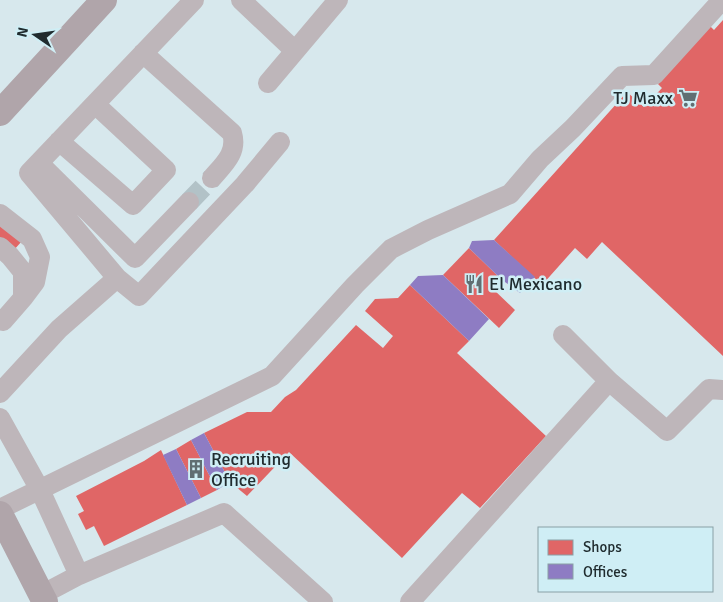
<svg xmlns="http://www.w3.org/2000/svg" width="723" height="602" font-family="Signika,sans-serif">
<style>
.shops{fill:#e06666}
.offices{fill:#8e7cc3}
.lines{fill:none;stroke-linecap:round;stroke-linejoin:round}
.minor-tunnel{stroke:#b2c2c7;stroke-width:20;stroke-dasharray:20 10;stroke-linecap:butt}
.minor{stroke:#beb6ba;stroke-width:20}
.major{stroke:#b0a5aa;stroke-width:26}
.labels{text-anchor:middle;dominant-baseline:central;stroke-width:5;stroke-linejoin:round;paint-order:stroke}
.poi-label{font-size:18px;fill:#202c2f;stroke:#cfeef5;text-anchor:start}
</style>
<rect width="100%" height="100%" fill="#d7e8ed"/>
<path class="shops" d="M723,20V356L602,242L587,259L575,248L542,285L494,240L627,92L644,107L662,88L656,82L709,25L714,30Z
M0,221L22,241L13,251L0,240Z
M469,248L501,279L492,288L515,310L499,328L443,275Z
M410,285L469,341L457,353L546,436L480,508L462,493L402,558L289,452L247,496L230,482L204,433L247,412H271L285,397L296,390L356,325L383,348L393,336L365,311L375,299L398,298Z
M191,440L217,490L201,498L176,449Z
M161,450L187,505L104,546L94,526L86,530L78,514L84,511L76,496L144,461Z"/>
<path class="offices" d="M494,240L535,277L520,293L501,279L469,248L472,241Z
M443,275L489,319L469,341L410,285L418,276Z
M204,433L230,482L217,490L191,440Z
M176,449L201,498L187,505L163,455Z"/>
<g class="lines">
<path class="minor-tunnel" d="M189,202L212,178"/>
<path class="minor" d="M241,0L295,51
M143,53L232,133C238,153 223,165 212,178
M268,83L338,0
M59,141L133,205L166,170L95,104
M39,163L135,258L189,202
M0,214L32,239L40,257L35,282L23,298
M0,247L10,256L23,272V298L3,321
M117,278L139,296L245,184L280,142
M563,335L609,381L667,431L709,389L723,390
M0,393L59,329L117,278L29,173L194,0
M0,418L40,490L79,575L41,595
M0,509L272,376L355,285L391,249L428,230L510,194L540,159L573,128L622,76L654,75L722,0
M79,575L224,513L323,602
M410,602L609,381"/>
<path class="major" d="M0,113L104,0
M0,514L45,602"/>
</g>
<defs>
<g id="supermarket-bare" transform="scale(1.5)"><path d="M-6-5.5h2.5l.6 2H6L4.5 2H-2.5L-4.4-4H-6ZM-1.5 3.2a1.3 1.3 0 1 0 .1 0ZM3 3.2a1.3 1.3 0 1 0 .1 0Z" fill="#606e72" stroke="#cfeef5" stroke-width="2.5" paint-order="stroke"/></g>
<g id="restaurant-bare" transform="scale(1.5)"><path d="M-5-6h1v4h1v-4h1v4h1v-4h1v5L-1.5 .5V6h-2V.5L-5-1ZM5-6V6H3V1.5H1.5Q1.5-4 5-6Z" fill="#606e72" stroke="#cfeef5" stroke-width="2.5" paint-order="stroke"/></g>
<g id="building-bare" transform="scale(1.5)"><path d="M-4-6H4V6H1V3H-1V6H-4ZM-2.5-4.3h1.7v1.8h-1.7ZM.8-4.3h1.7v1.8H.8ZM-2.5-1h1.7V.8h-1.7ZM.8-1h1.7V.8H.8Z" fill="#606e72" stroke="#cfeef5" stroke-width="2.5" paint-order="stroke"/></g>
</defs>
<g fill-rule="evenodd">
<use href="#supermarket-bare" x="688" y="98"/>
<use href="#restaurant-bare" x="474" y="284"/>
<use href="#building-bare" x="196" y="469"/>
</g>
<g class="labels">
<g class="poi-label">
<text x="673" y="98" text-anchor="end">TJ Maxx</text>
<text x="489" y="284">El Mexicano</text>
<text x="211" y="459">Recruiting<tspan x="211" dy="21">Office</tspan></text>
</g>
</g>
<rect x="538" y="527" width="175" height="65" fill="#cfeef5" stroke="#89a0a6"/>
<rect x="548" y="540" width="25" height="15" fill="#e06666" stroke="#89a0a6"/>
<text x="583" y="552" font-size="15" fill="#202c2f">Shops</text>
<rect x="548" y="564" width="25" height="15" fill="#8e7cc3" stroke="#89a0a6"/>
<text x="583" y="577" font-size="15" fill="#202c2f">Offices</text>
<g transform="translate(35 35) rotate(283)" stroke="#cfeef5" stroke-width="4" paint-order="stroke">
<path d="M0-4L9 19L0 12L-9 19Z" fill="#202c2f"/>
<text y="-8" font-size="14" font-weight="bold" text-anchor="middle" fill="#202c2f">N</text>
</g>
</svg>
